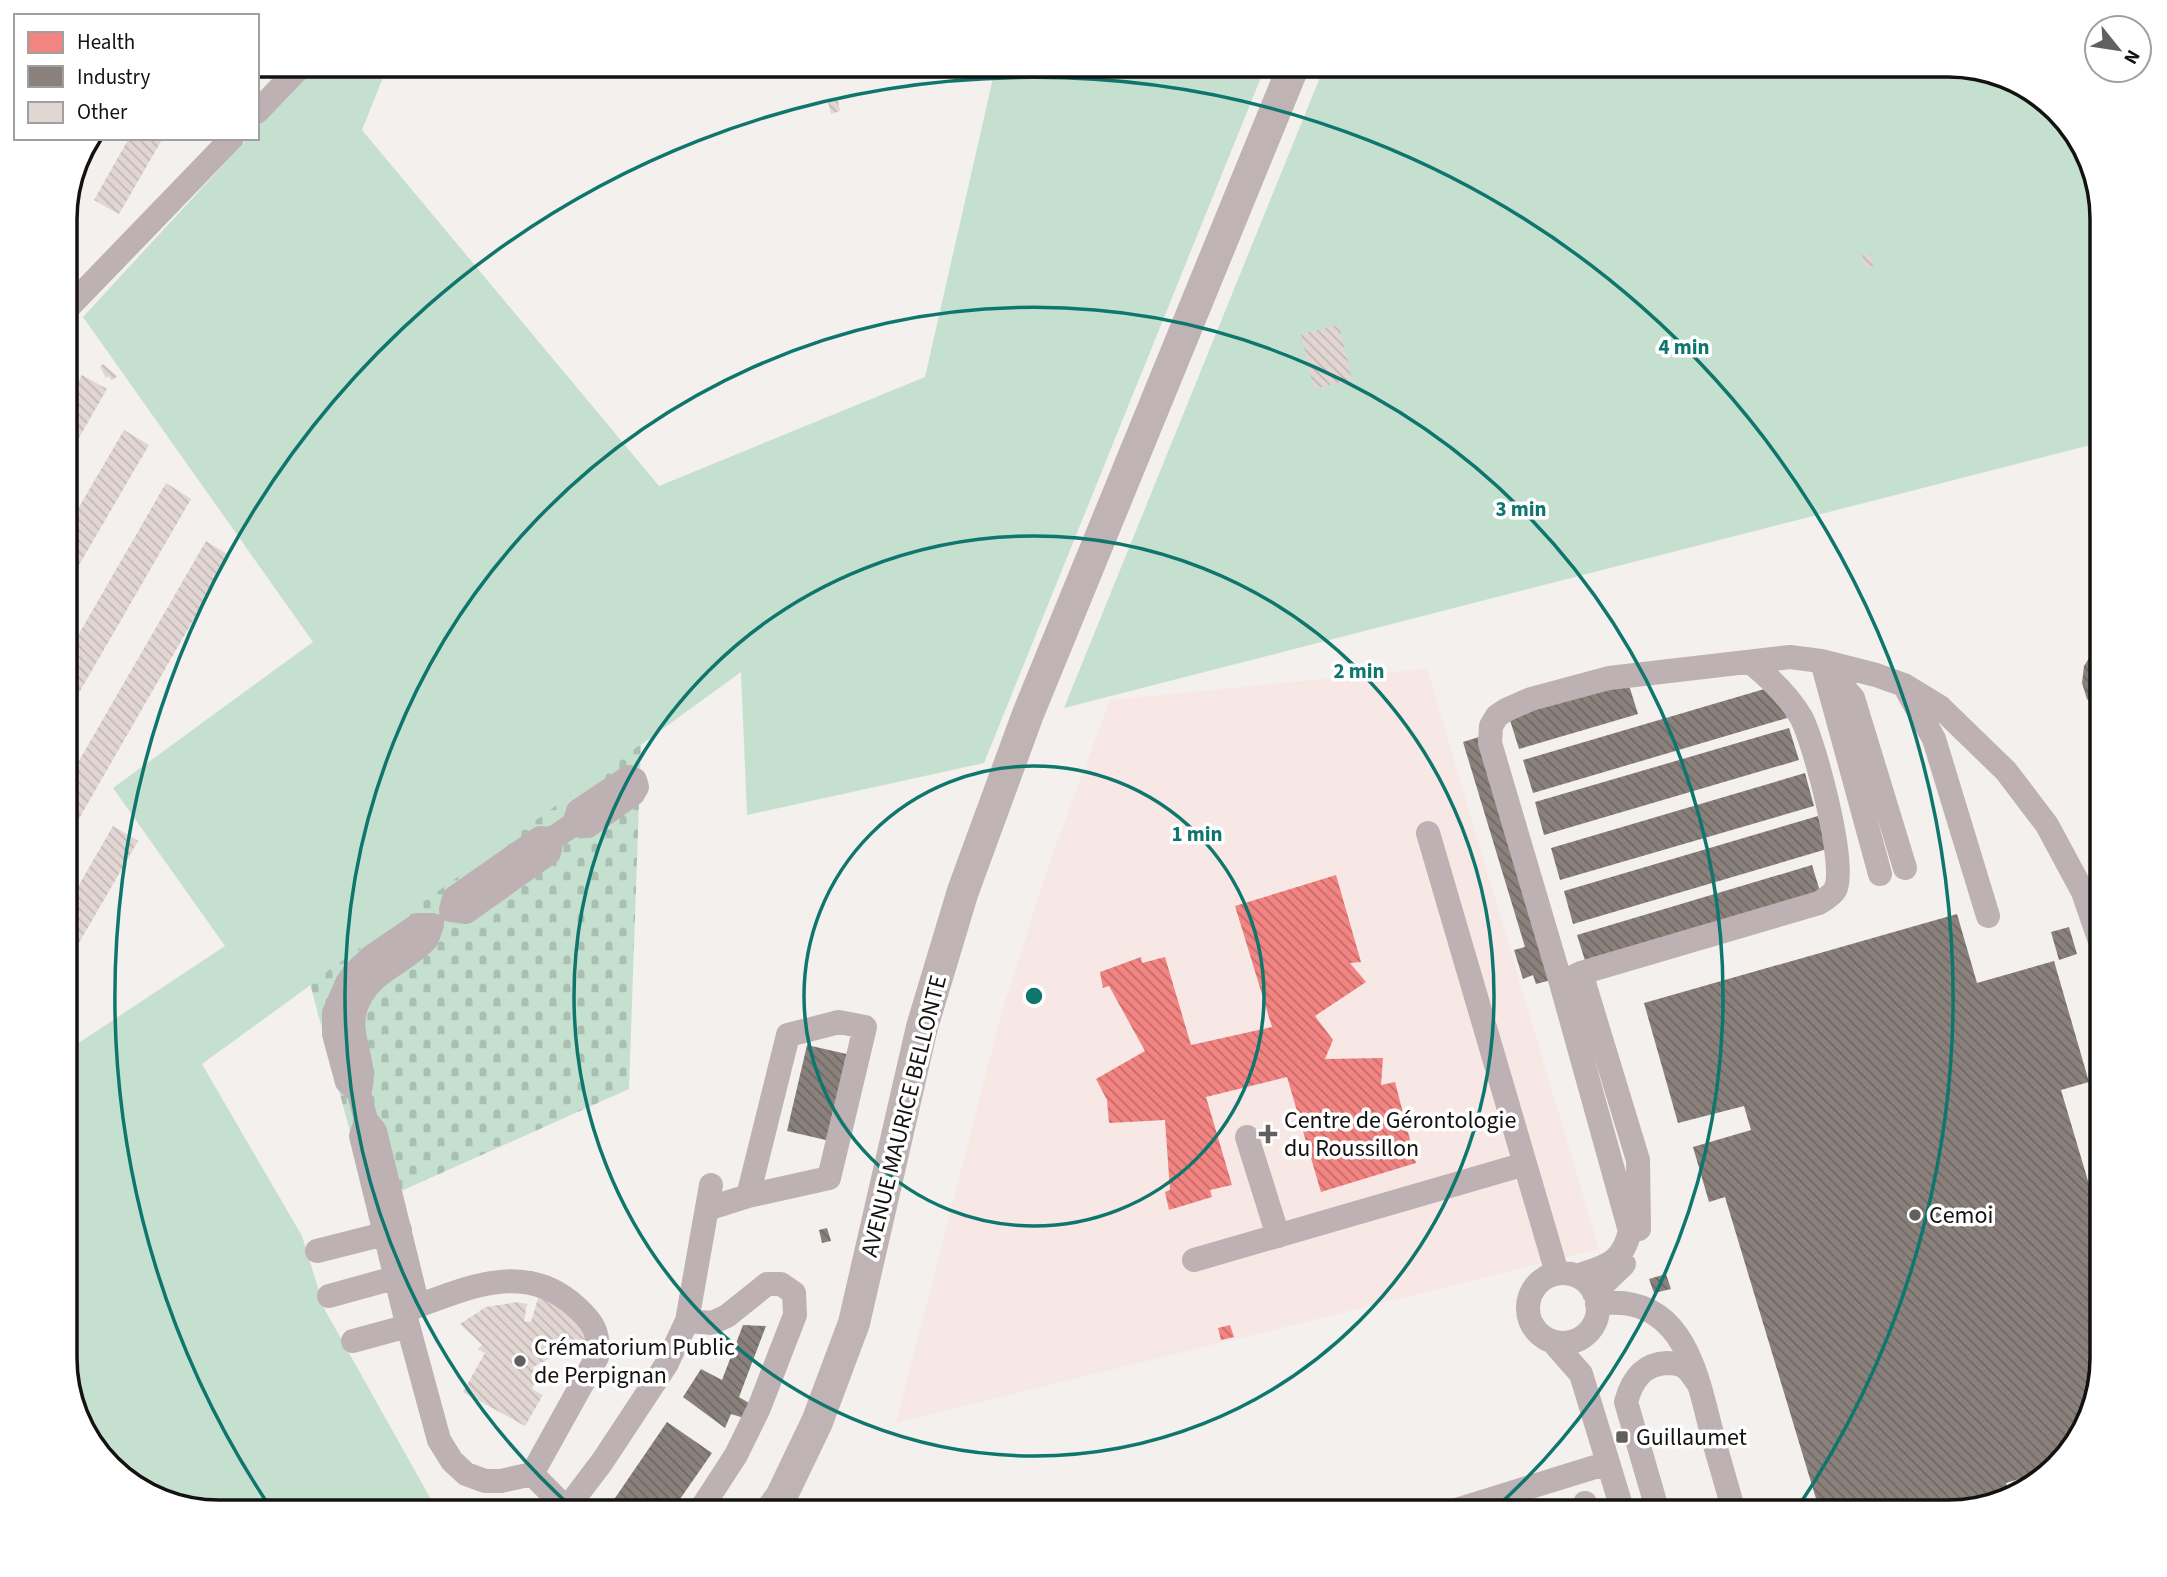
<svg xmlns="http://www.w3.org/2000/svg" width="2167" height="1577" font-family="'Source Sans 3',sans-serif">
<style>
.medical{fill:#f7e7e5}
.green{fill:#c6e0d0}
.cemetery{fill:url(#cemetery-stones)}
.health{fill:url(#health-back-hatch)}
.industry{fill:url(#industry-back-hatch)}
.building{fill:url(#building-back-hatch)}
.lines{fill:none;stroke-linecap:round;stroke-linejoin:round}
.minor{stroke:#beb1b3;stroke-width:24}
.major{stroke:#bfb3b4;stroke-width:32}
.ring{fill:none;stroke:#0f766e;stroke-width:3.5}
.poi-dot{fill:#62605e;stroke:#fff;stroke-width:2.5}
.labels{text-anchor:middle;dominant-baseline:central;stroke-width:7;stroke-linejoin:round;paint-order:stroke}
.street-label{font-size:24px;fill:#141211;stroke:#fff}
.poi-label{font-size:24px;fill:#141211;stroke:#fff;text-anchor:start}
.rim{fill:none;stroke:#141211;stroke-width:3.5}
.centre{fill:#0f766e;stroke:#fff;stroke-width:3.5}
.ring-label{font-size:21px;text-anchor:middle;font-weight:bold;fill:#0f766e;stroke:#fff;stroke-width:7;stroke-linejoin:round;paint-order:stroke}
</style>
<defs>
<pattern id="cemetery-stones" width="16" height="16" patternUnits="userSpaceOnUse" patternTransform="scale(1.75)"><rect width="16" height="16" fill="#c6e0d0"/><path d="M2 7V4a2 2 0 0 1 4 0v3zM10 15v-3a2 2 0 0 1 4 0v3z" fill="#a9bfb2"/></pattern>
<pattern id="health-back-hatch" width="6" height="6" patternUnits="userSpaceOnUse" patternTransform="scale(1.75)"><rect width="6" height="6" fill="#f28482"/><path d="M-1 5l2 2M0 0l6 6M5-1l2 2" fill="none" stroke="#c36b69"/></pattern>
<pattern id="industry-back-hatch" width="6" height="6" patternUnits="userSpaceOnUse" patternTransform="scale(1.75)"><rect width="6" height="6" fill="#8a817c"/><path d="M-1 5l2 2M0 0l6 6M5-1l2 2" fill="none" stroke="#706864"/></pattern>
<pattern id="building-back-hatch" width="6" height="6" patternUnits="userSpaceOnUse" patternTransform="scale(1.75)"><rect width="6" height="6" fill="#e2d6d3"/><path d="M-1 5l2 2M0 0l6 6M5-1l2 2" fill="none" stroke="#c1b7b4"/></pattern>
</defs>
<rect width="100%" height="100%" fill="#f3f0ed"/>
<path class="medical" d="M1427,669L1599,1249L896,1423L1000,1019L1048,867L1110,700Z"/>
<path class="green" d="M315,65H388L362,130L659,486L925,377L996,65H1266L984,763L747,815L741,672L202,1064L302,1236L325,1310L438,1512H219L126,1481L85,1435L65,1367V1052L225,946L113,788L313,642L83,317L248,138H257V128Z
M1325,65H1948L2041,96L2086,151L2102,219V442L1064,708Z"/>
<path class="cemetery" d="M641,744L629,1089L370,1205L310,984Z"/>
<path class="health" d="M1336,875L1361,962L1350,963L1366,982L1315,1016L1333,1040L1325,1059L1383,1058L1381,1085L1395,1082L1416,1163L1321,1192L1287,1077L1206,1097L1232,1185L1210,1190L1212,1197L1169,1210L1165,1192L1170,1190L1165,1120L1109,1123L1107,1100L1096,1079L1145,1051L1109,986L1103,988L1100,972L1141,957L1142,963L1165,957L1191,1045L1272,1027L1235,906Z
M1230,1325L1234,1337L1221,1340L1218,1328Z"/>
<path class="industry" d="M2102,646V712L2087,699L2082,683L2084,666L2093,652Z
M1628,682L1638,714L1519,749L1509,717Z
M1778,685L1787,718L1533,793L1523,760Z
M1789,728L1799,760L1544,835L1535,802Z
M1482,736L1555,979L1536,984L1533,975L1523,979L1514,950L1525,947L1463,742Z
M1805,773L1814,806L1560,880L1551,848Z
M1818,816L1827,849L1573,924L1564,891Z
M1812,865L1822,898L1587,967L1577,935Z
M1957,914L1977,983L2054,961L2089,1082L2061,1090L2102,1228V1358L2071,1451L2047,1471L2006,1483L2010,1498L1948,1512L1945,1501L1908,1512H1820L1725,1197L1709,1202L1693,1147L1751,1130L1744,1106L1678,1123L1644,1003Z
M2069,927L2077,954L2059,960L2051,932Z
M807,1045L851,1055L830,1141L787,1131Z
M827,1228L831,1241L822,1243L819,1230Z
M1666,1274L1671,1289L1654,1293L1649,1279Z
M743,1325L766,1326L739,1397L749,1403L744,1418L731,1414L725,1428L683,1397L701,1369L722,1380Z
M667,1422L712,1453L671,1512H629L613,1501Z"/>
<path class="building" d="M838,100L840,111L831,114L828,102Z
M129,138H163L119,214L94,200Z
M1871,254L1873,266L1865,268L1862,255Z
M1339,325L1352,380L1314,389L1301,334Z
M103,364L117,376L114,379L111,380L109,376L106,378L100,367Z
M82,375L107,389L65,462V404Z
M124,430L149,445L65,589V531Z
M166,483L191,499L65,717V658Z
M206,541L230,556L65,843V785Z
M113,826L138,841L65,967V909Z
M539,1295L557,1303L589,1338L533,1367L536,1379L532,1389L543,1395L525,1426L463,1392L485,1353L478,1349L482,1345L460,1324L486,1307L517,1302L527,1304L524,1321L531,1322Z"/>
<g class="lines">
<path class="minor" d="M257,112L302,65
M65,311L232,138
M1821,661L1853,698L1905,868
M1824,669L1880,874
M1905,687L1934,739L1988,916
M1428,833L1557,1273
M552,839L549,853L466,912L451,910L454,898L540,838L552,839L574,824L578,811L629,777L635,780L637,787L633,794L588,826L574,824
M1581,973L1638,1160L1639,1229
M1561,983L1581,973L1819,903C1824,900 1832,895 1835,890C1848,867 1814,741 1801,717C1788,695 1770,678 1750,662
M359,1093C370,1063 343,1033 358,1002C373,969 404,964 426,940C429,936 430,929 432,925H418L371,957L354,973L347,983L334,1013V1034L347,1082L359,1093L366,1120
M1247,1137L1278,1236
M707,1209L748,1196L829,1178L865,1027L839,1022L788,1035L748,1196
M317,1251L400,1230
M1194,1260L1525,1164
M1528 1308a35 35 0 1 1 70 0a35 35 0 1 1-70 0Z
M1577,1276C1606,1266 1622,1264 1630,1231L1561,983L1490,743L1491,726L1497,716L1506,710L1531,699L1609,678L1790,657L1821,661L1876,675L1904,685L1940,707L2006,771L2047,825L2083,892L2102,947
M1594,1293L1624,1264
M329,1296L409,1274
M1597,1304C1682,1292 1696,1370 1712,1434C1719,1460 1727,1486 1734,1512
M404,1311L361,1136L366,1120L375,1131L418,1306
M687,1321L712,1323L727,1316L767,1284H781L794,1293L795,1315L759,1408L736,1455L699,1512
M353,1341L408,1326
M1553,1342L1581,1374L1623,1512
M532,1474L501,1481H485L466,1474L452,1461L439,1440L404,1311C461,1291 522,1258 575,1306C593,1322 600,1332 597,1357L532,1474L570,1512
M1585,1503L1588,1512
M564,1512L602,1462L666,1365L687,1321L711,1185
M1450,1512L1608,1463
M1658,1512L1626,1402C1632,1380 1643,1364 1667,1363C1671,1363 1680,1364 1683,1366C1689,1369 1694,1378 1698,1383"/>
<path class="major" d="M770,1512L781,1497L817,1422L854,1323L922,1027L963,891L1028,714L1294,65"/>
</g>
<g class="ring">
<circle cx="1034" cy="996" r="230"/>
<circle cx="1034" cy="996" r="460"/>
<path d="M577 1512A689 689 0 1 1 1491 1512"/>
<path d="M272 1510A919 919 0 1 1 1796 1510"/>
</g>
<g class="poi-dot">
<path d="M1264.5 1123.5h7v7h7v7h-7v7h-7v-7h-7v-7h7z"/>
<circle cx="1915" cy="1215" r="7"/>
<circle cx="520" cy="1361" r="7"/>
<rect x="1615" y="1430" width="14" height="14" rx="3.5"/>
</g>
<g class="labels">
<g class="street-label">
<text transform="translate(904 1116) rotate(-76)">AVENUE MAURICE BELLONTE</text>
</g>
<g class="poi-label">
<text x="1284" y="1120">Centre de Gérontologie<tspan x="1284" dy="28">du Roussillon</tspan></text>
<text x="1929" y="1215">Cemoi</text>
<text x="534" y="1347">Crématorium Public<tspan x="534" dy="28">de Perpignan</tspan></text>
<text x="1636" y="1437">Guillaumet</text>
</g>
</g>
<path d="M0 0H2167V1577H0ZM219 77H1948A142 142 0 0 1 2090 219V1358A142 142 0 0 1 1948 1500H219A142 142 0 0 1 77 1358V219A142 142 0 0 1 219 77Z" fill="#fff" fill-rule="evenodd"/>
<path class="rim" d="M219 77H1948A142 142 0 0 1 2090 219V1358A142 142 0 0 1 1948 1500H219A142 142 0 0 1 77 1358V219A142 142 0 0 1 219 77Z"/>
<circle cx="1034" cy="996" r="10" class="centre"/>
<g class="ring-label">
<text x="1684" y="354">4 min</text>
<text x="1521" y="516">3 min</text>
<text x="1359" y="678">2 min</text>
<text x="1197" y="841">1 min</text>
</g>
<rect x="14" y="14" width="245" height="126" fill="#ffffff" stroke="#a1a0a0" stroke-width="2"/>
<rect x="28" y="32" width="35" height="21" fill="#f28482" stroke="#a1a0a0" stroke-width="2"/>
<text x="77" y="49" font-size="21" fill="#141211">Health</text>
<rect x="28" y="66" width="35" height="21" fill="#8a817c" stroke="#a1a0a0" stroke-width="2"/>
<text x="77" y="84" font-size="21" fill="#141211">Industry</text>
<rect x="28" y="102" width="35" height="21" fill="#e2d6d3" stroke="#a1a0a0" stroke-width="2"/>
<text x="77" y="119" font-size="21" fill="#141211">Other</text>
<g transform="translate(2118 49) rotate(120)"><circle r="33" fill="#ffffff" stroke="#a1a0a0" stroke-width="2"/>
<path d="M0-5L12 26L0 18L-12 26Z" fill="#62605e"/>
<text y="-10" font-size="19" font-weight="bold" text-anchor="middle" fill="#141211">N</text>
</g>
</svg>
